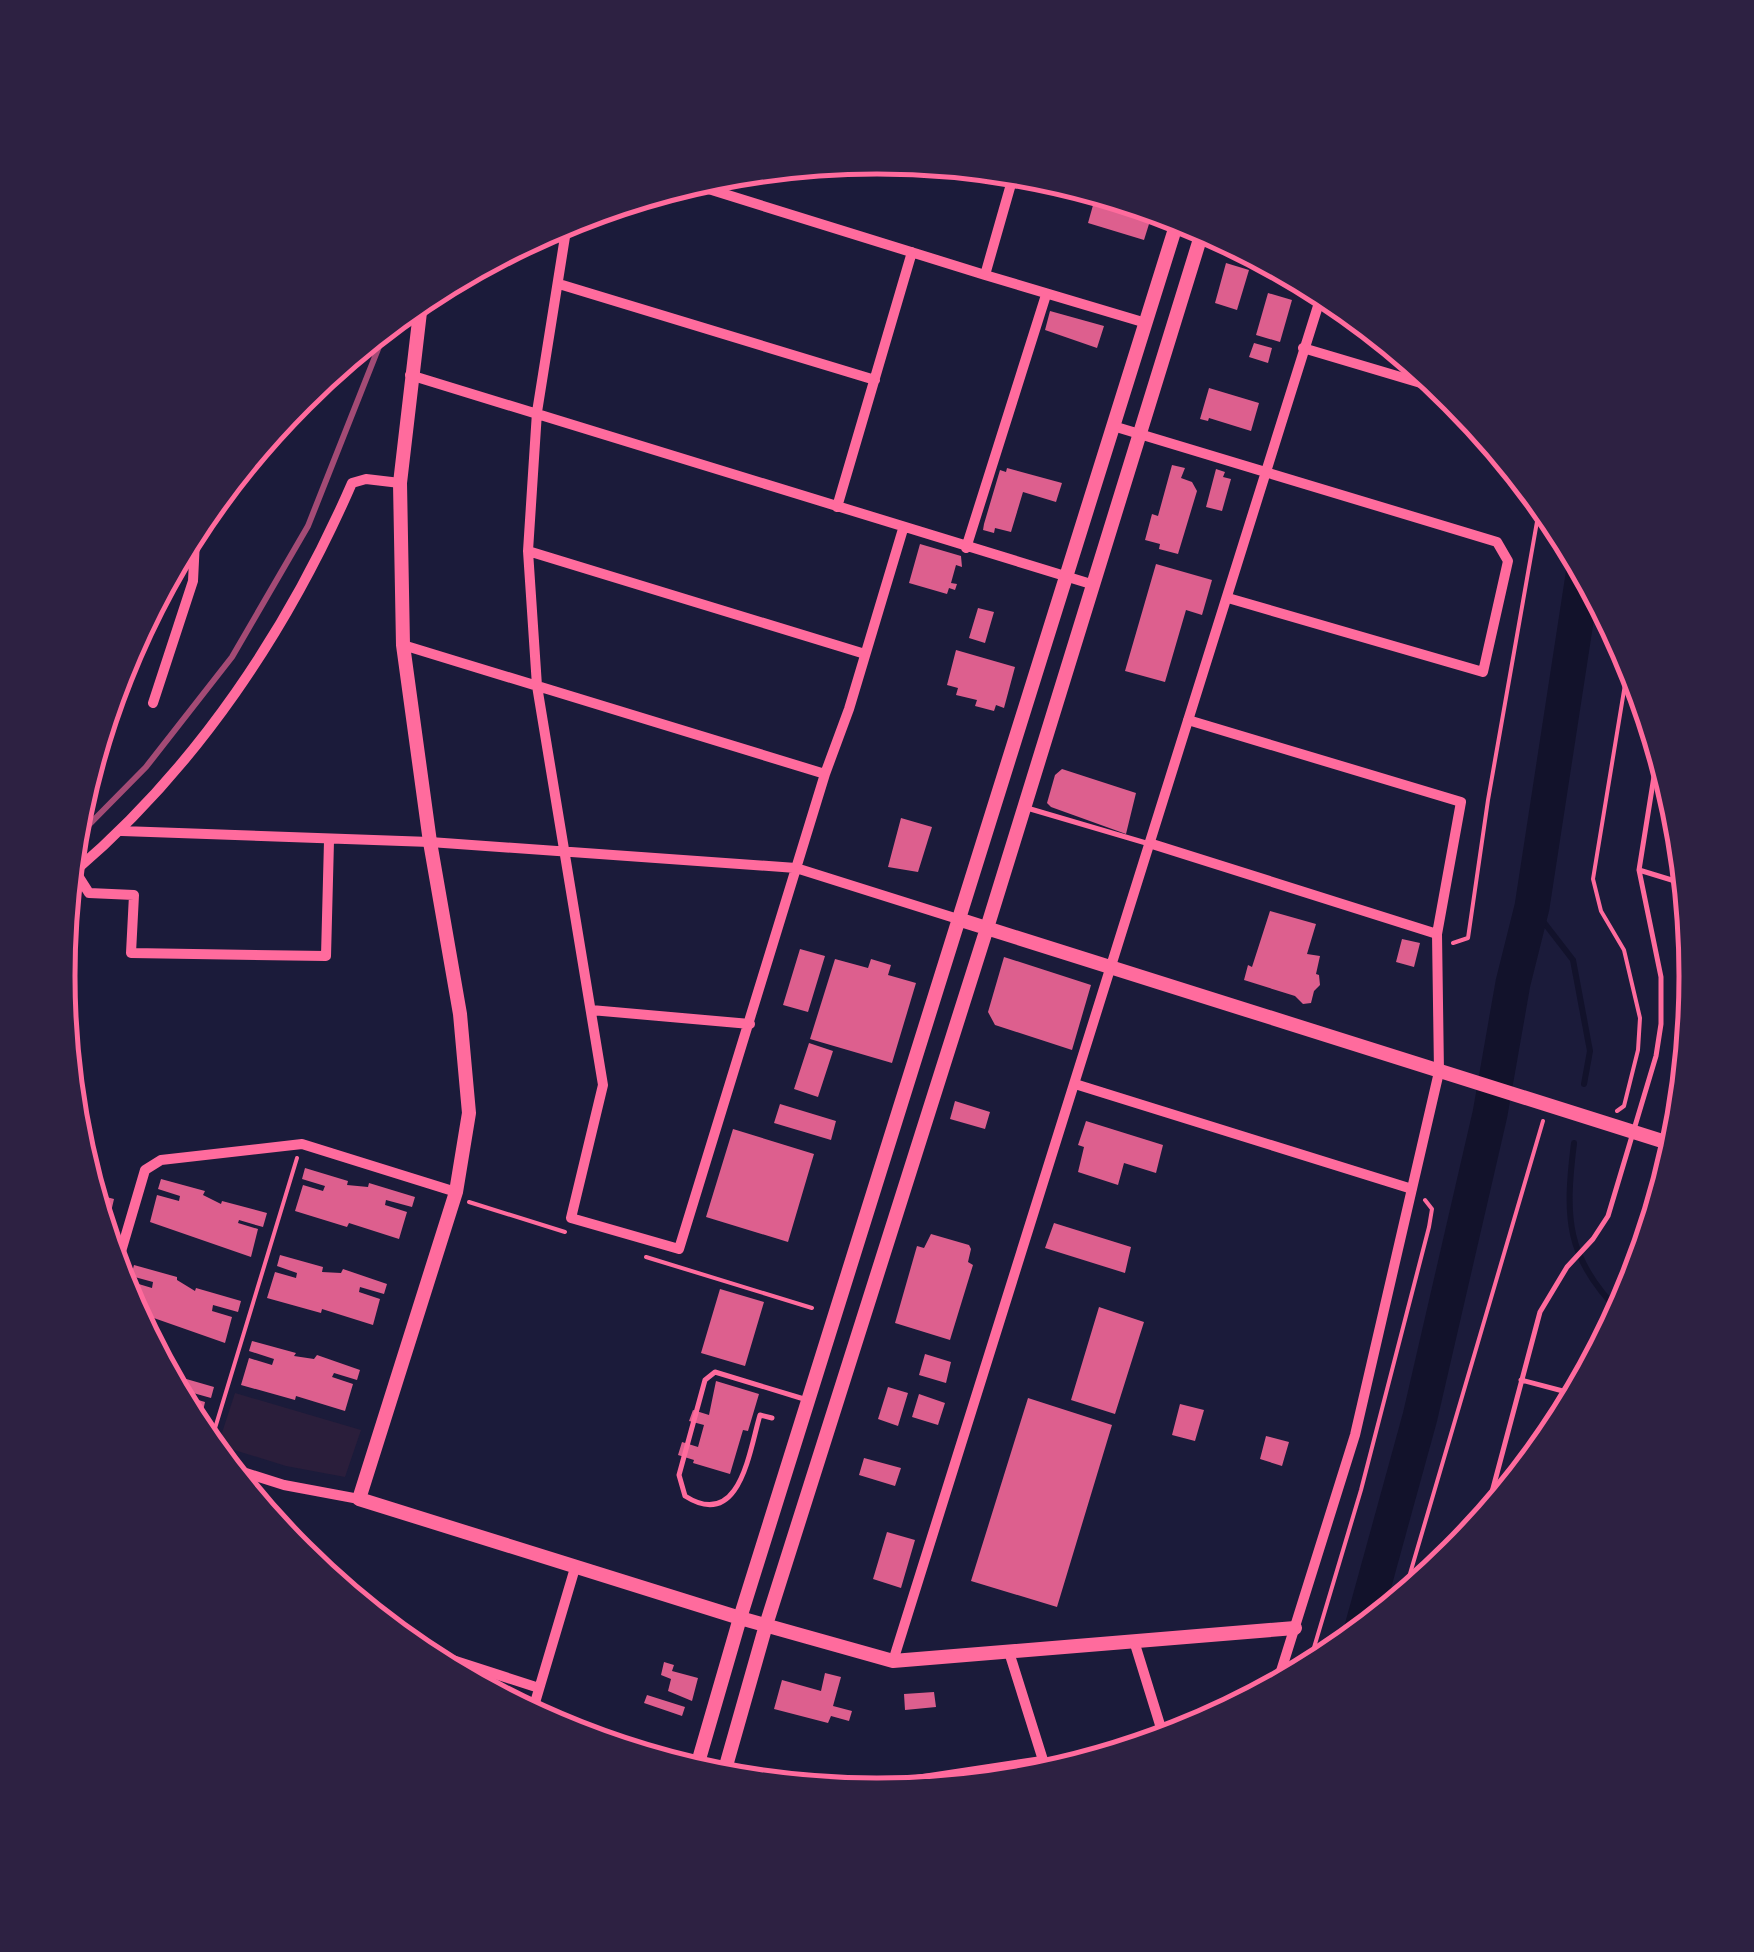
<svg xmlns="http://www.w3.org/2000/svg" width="1754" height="1952" font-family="'Fira Sans',sans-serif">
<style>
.green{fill:#2a1e3b}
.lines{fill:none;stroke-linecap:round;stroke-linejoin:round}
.stream{stroke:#12122b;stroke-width:6}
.river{stroke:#12122b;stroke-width:35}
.building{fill:#dd5f8e}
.path{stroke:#ff6b9d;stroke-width:4}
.service{stroke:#ff6b9d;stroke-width:5}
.minor{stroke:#ff6b9d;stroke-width:10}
.tertiary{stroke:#ff6b9d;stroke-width:14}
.rail{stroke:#a44b75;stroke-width:6}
.rim{fill:none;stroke:#ff6b9d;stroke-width:5}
</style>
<rect width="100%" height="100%" fill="#1b1b3a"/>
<path class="green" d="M235,1393L361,1430L345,1477L286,1466L218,1445Z"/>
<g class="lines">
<path class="stream" d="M1532,907L1573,960L1590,1051L1584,1084
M1574,1143C1565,1216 1565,1258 1621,1313"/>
<path class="river" d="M1360,1635L1420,1417L1490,1114L1513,983L1532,907L1584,569"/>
</g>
<path class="building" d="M1097,191L1154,208L1144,240L1088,223Z
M1226,263L1249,270L1237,310L1215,303Z
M1268,293L1292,300L1280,342L1256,335Z
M1050,311L1104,326L1097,348L1045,330Z
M1254,343L1272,348L1268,363L1249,357Z
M1209,388L1259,403L1251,431L1209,418L1208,421L1200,419Z
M1172,465L1185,468L1181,478L1192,482L1197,491L1178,554L1159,549L1160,544L1145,540L1152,514L1158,516Z
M1007,468L1062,483L1056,502L1023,492L1011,532L995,528L994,533L983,530L984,524L1000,470L1006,472Z
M1216,469L1225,472L1223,477L1231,479L1222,511L1206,507Z
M920,544L961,556L962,567L956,565L951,583L957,584L955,590L949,588L947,594L909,583Z
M1156,564L1212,580L1202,615L1186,610L1165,682L1125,671Z
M978,608L994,612L985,643L969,638Z
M956,650L1015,667L1004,708L996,705L994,711L975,706L977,700L956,695L958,688L947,685Z
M1062,769L1136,793L1126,834L1051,807L1047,803L1055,775Z
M901,818L932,827L918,872L888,867Z
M1270,911L1316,924L1307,954L1320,956L1316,974L1319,975L1320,985L1314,991L1311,1003L1303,1004L1295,996L1244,980L1248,965L1252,967Z
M1402,939L1420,943L1414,967L1396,962Z
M800,949L825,956L808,1012L783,1005Z
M1004,957L1091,985L1072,1050L995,1025L988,1012Z
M835,959L868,968L871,959L891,965L888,975L916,983L892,1063L810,1039Z
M809,1043L833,1051L818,1097L794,1089Z
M955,1101L990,1112L985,1129L950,1119Z
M780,1104L836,1121L831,1140L774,1123Z
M1086,1121L1163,1145L1156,1173L1124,1163L1118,1185L1078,1172L1084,1147L1078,1145Z
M733,1129L814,1154L788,1242L706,1217Z
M305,1168L348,1181L347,1185L368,1187L369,1183L415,1197L412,1207L386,1200L385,1205L407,1212L399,1239L349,1223L347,1227L295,1211L303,1185L323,1191L325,1186L302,1179Z
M161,1179L205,1191L203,1195L221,1204L222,1201L267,1213L263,1227L239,1220L238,1223L258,1229L251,1257L150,1222L157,1195L179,1201L180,1196L158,1189Z
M91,1193L114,1199L111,1212L95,1207Z
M1054,1223L1131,1247L1125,1273L1045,1248Z
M931,1234L969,1245L971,1249L968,1262L973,1265L950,1340L895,1323L917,1246L924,1248Z
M280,1255L323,1267L322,1272L341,1273L343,1269L387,1284L384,1294L360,1287L359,1292L380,1299L373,1325L322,1309L321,1313L267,1298L275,1272L296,1278L297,1273L277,1266Z
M134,1265L177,1277V1280L195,1291L196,1288L241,1301L238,1312L213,1305L212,1311L232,1317L225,1343L131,1310L126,1302L132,1282L152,1288L153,1282L131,1276Z
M720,1289L764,1302L745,1366L701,1353Z
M1099,1307L1144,1322L1115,1414L1071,1400Z
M252,1341L296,1353L294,1356L314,1359L317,1355L360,1370L357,1380L334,1373L332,1377L353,1384L345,1411L296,1396L295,1400L241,1385L249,1358L272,1365L274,1359L249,1351Z
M925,1354L951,1362L946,1383L919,1375Z
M169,1374L214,1387L211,1398L186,1391L185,1396L205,1402L199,1429L193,1427L168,1379Z
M716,1381L759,1394L748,1431L743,1430L730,1474L693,1463L694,1460L678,1455L682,1442L698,1447L704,1425L689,1421L693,1410L709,1415Z
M888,1387L908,1393L898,1426L878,1419Z
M919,1394L945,1403L938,1425L912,1417Z
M1028,1398L1112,1425L1057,1607L971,1581Z
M1180,1404L1204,1410L1195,1441L1172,1435Z
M1266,1436L1289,1442L1282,1466L1260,1459Z
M864,1458L901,1468L895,1486L859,1475Z
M887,1532L915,1540L901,1588L873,1579Z
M664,1662L674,1665L672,1671L698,1678L692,1701L668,1691L671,1679L661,1675Z
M825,1673L841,1677L833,1706L852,1711L849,1721L831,1716L828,1723L774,1709L782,1680L821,1691Z
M934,1692L936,1707L905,1710L904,1694Z
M647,1695L685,1707L682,1716L644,1703Z"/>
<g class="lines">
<path class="path" d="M1453,943L1468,938L1488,800L1541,499
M1617,1111L1624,1106L1638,1050L1640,1018L1624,950L1601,911L1593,879L1630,654
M469,1202L565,1232
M646,1257L812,1308
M209,1448L297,1158
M1402,1601L1543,1121
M1307,1671L1361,1490L1429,1227L1432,1209L1425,1200"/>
<path class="service" d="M1027,808L1146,843
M1639,870L1688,885
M1521,1380L1578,1395
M772,1418L760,1415C749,1452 740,1531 685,1496L679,1475L705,1380L715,1372L804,1399
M1484,1522L1540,1312L1567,1267L1593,1239L1608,1216L1656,1056L1661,1024V977L1639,870L1659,745"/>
<path class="minor" d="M686,182L985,275L1015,170
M568,218L537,412L528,551L537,686L603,1085L571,1218L679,1249L825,774L849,709L903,529
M985,275L1146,323
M559,284L875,380
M1303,348L1451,392
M410,375L1091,584
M1113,426L1497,542L1508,561L1483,672L1228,598
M837,507L912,252
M966,548L1046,295
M528,551L865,654
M403,645L825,774
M153,703L193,581L196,520
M1188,720L1461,802L1437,934L1439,1072L1355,1435L1276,1687
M122,831L430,842L796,868L961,920
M329,841L326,956L131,953L134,895L89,893L75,871C197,767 288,630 352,483L366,479L400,483
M1149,843L1437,934
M591,1010L750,1024
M1075,1084L1412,1189
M115,1272L145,1170L161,1160L302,1144L456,1192
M224,1466L284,1485L359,1499
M1134,1641L1165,1741
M406,1645L539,1688
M1009,1652L1048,1776
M893,1661L1323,290
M531,1716L575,1568
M696,1769L831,1791
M837,1792L1042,1761"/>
<path class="tertiary" d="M422,295L400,483L403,645L430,842L460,1014L469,1113L456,1192L359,1499L740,1618L893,1661L1295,1628
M961,920L1678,1146
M695,1773L740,1618L1179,216
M722,1780L766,1625L987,928L1204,226"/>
<path class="rail" d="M71,843L146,767L232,657L308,526L382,339L384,326"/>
</g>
<path d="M0 0H1754V1952H0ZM75 976a802 802 0 1 1 1604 0a802 802 0 1 1-1604 0Z" fill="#2d2142" fill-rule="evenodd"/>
<path class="rim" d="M75 976a802 802 0 1 1 1604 0a802 802 0 1 1-1604 0Z"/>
</svg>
